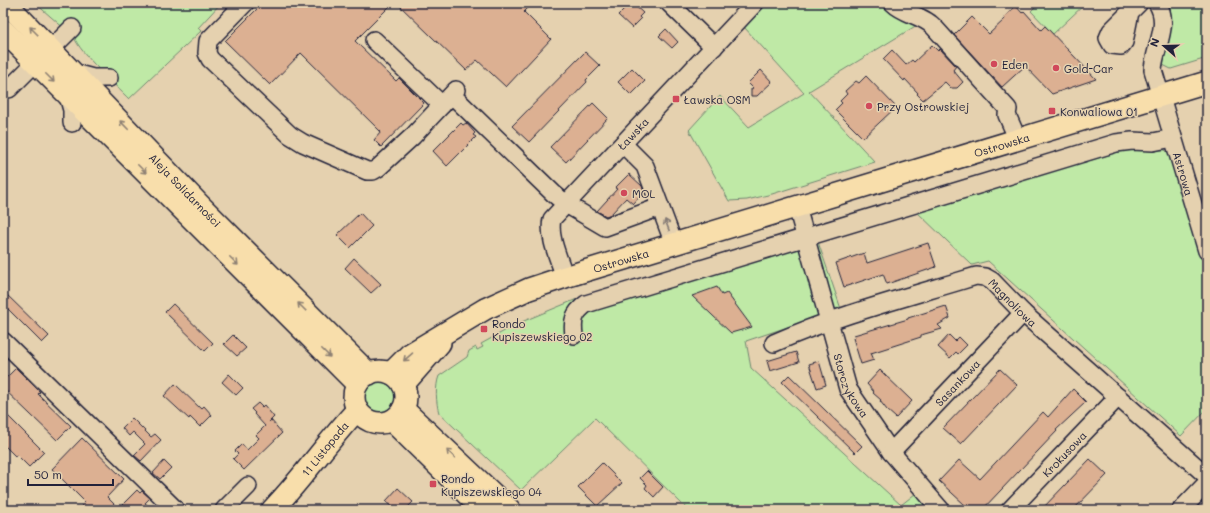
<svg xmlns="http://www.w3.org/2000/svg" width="1210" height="513" font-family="Mali,sans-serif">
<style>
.green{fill:#bfe9a6;stroke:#708670}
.building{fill:#dcb092;stroke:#22223b}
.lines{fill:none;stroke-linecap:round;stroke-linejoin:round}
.minor-casing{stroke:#22223b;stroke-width:20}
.major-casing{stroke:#22223b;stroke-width:24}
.minor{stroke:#e5d1af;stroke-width:17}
.major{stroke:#f8deab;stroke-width:21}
.oneway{stroke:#8d8073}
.oneway2{stroke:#847a75}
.poi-dot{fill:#d1495b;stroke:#e5d1af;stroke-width:1.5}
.labels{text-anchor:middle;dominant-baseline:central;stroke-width:3;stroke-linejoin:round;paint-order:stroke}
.poi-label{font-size:11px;fill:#22223b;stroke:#e5d1af;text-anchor:start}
.street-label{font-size:11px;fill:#22223b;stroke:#e5d1af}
</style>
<rect width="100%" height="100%" fill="#e5d1af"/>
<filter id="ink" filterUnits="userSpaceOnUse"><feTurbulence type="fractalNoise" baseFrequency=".025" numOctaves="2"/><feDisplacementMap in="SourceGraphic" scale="8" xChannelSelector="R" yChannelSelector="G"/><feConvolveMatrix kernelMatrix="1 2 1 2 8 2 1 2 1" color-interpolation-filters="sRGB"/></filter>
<g filter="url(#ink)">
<path class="green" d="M35,3H221L198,28L201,31L129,99C115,85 80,53 74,37Z
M767,3H885L922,22L809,91L875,162L772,194L747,200L729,201L689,130L720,96L749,127L804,93L744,27Z
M1039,3H1086L1053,34L1031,11Z
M1167,3H1207V58L1171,69L1163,65L1158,66L1171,15L1170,8Z
M1129,149L1165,150L1172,156L1207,260V409L1181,436L988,261L972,265L916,211Z
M817,239L841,309L746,341L751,368L901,505L925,486L945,510H688L595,418L521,490L439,413C436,403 435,386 439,376L467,357L469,351L476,347L477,350L483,347L481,344L519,323L577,299V302L570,307L566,318Z
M364 397a16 16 0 1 1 32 0a16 16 0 1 1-32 0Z"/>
<path class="building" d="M263,3H393L355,41L396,81L399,78L424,103L381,147L374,140L381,132L301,53L270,85L225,41Z
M397,3H533L524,12L551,39L506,87L477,60L466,70Z
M630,3H632L643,13L639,17L641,19L632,28L618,15Z
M1016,6L1022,13L1024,11L1041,30L1045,26L1096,79L1052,94L1025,66L1002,87L954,35L972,17L989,34L1005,19L1004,17Z
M666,29L678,42L672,48L659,36Z
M932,45L938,51L940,49L956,66L953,70L963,82L957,88H951L945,82L923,100L917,94L918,93L905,79L904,81L883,59L892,50L906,65L912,60L914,62Z
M585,52L600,66L586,80L587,82L529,142L512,126Z
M632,68L645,81L631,95L618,82Z
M761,70L772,82L757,96H751V89L753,88L748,83Z
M866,76L896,107L863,138L835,110L842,103L840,101L847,94L845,91L856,81L859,83Z
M593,103L608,118L566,162L550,147Z
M461,123L463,125L466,123L475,133L473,135L476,137L447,166L433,151Z
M629,174L642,186L644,192L633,204L626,198L611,214L606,216L597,211L617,189L615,188Z
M360,213L372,226L350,248L337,235Z
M928,243L936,267L887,284L883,274L844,287L836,263L864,253L867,263Z
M354,258L381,284L371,293L345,268Z
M717,287L722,295L727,293L752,327L731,333L692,296Z
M3,291L49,336L42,343L3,304Z
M173,304L213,343L205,351L165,312Z
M946,306L950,318L938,325L942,329L921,335V337L871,353L874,360L861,364L853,338L855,337L854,335L908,319V318Z
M233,335L246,348L237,356L224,344Z
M949,335L955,341L959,337L967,345L958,354L956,352L950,358L938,347Z
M796,352L799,362L770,371L767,361Z
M819,361L826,385L817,388L809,364Z
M16,368L40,392L38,394L71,426L57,440L3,388V381Z
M1000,369L1017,385L961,444L943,428Z
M880,370L912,401L896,418L887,410L880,401L881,400L873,393L874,392L867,384Z
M229,374L243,388L236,395L222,382Z
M789,375L862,446L855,453L782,382Z
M175,384L201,409L204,406L212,415L200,427L190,417L189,419L164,396Z
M1073,389L1086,402L1056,430L1057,431L982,510H960L965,505L939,481L959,460L980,479L1043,412L1048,417Z
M258,403L262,407L264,405L274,417L269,422L271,420L282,433L244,470L233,459L238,454L235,451L242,444L247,450L259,438L256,435L265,426L254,414L255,413L251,409Z
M3,411L44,452L29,467L17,455L15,456L3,444Z
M132,418L151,437L155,434L161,440L141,461L134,455L145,444L133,432L129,436L122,428Z
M82,438L124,479L107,497L120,510H77L85,502L52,469Z
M1090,459L1107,475L1073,510H1041Z
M164,461L171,468L160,479L153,473Z
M602,463L622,483L597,506L578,487Z
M647,471L663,487L654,497L645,488L647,485L640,478Z
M398,488L413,502L405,510H396L386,501Z
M137,490L140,493L142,491L150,498L145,503L153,510H129L123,504Z"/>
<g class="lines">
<g class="minor-casing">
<g id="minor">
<path d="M245,3L208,41L207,53L210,59L290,135L303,143L367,171H373L378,168L413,136L456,90"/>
<path d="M669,3L714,47"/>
<path d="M893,3C905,15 923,15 934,27L1008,109L1007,115L1018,140"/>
<path id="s1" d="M1157,3C1171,24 1154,48 1153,70L1207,251"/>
<path d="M1130,12L1124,42L1121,46L1112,45L1108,38L1111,31L1139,3"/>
<path d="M374,40L442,105"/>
<path d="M51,49L72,28"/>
<path d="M74,73L93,78H109"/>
<path d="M9,89L35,63"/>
<path d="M452,95L554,194L566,204L605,227L660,207"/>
<path d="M68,96L72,110V123"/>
<path d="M623,144L645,166L674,244"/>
<path id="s2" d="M797,207L848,389L891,452L941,510"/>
<path id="s3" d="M565,277C559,259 548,237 552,219L755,3"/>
<path d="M574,335C572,320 574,313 586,304L1116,143L1132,141L1153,142L1173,138"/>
<path d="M3,341L176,510"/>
<path id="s4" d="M774,343C835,316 900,299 963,280L976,276L985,277L992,281L1023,313L1207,476"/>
<path id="s5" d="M891,452L1023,313"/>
<path d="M224,510L248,486"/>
<path id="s6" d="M1010,510L1118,397"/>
<path d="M1181,510L1207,483"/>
</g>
</g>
<g class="major-casing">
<g id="major">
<path id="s7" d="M6,3L199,204L369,374"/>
<path d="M3,30L357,384"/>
<circle cx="380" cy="397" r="26"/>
<path id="s8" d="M391,373L410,354L485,309L529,289L565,277L1207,82"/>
<path d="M403,385L440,343"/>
<path d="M403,409L510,510"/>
<path d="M392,421L483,510"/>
<path id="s9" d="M272,510C303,478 327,442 357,410"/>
</g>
</g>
<use href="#minor" class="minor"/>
<use href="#major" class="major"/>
</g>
<defs><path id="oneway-shaft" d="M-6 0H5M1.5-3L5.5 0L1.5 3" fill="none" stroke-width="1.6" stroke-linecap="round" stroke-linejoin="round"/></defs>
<g class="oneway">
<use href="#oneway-shaft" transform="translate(34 31) rotate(-135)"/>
<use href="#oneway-shaft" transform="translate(50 78) rotate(45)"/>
<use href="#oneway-shaft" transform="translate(124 125) rotate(-134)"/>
<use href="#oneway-shaft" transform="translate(142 169) rotate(45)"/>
<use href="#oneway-shaft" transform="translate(234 261) rotate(45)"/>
<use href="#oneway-shaft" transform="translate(302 307) rotate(-135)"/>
<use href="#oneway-shaft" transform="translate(326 353) rotate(45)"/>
<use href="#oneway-shaft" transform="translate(408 357) rotate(139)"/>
<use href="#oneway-shaft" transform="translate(451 454) rotate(-136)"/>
</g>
<use class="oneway2" href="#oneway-shaft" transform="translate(667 225) rotate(-111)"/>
</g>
<g class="poi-dot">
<circle cx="994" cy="64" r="4"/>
<circle cx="1056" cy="68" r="4"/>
<rect x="672" y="95" width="8" height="8" rx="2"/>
<circle cx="869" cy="106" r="4"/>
<rect x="1048" y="107" width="8" height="8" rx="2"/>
<circle cx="624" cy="193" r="4"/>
<rect x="480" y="325" width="8" height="8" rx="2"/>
<rect x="429" y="480" width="8" height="8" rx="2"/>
</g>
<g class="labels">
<g class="poi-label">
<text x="1002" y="64">Eden</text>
<text x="1064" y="68">Gold-Car</text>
<text x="684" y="99">Ławska OSM</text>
<text x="877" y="106">Przy Ostrowskiej</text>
<text x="1060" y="111">Konwaliowa 01</text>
<text x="632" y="193">MOL</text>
<text x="492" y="323">Rondo<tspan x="492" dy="13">Kupiszewskiego 02</tspan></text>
<text x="441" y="478">Rondo<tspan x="441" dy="13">Kupiszewskiego 04</tspan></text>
</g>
<g class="street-label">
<text stroke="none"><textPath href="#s3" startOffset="178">Ławska</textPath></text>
<text stroke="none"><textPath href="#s8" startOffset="657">Ostrowska</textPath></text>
<text stroke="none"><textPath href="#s1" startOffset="177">Astrowa</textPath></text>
<text stroke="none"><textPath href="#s7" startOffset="259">Aleja Solidarności</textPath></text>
<text stroke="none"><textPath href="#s8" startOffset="259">Ostrowska</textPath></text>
<text stroke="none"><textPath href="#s4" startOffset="260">Magnoliowa</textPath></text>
<text stroke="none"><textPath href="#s5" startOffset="96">Sasankowa</textPath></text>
<text stroke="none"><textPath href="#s2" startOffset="187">Storczykowa</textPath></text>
<text stroke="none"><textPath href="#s9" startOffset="81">11 Listopada</textPath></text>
<text stroke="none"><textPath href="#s6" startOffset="78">Krokusowa</textPath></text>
</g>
</g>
<rect width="1210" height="513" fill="none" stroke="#e5d1af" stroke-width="16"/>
<rect x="8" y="8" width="1194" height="497" fill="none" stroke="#22223b" stroke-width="1.5" filter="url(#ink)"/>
<g transform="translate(1164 46) rotate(290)" stroke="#e5d1af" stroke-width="3" paint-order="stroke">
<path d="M0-3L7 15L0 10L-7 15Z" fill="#22223b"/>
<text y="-6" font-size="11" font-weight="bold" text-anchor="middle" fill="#22223b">N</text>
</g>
<path d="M28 479v6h85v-6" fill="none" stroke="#22223b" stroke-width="2"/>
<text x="34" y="479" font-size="12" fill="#22223b" stroke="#e5d1af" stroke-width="3" paint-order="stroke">50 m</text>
</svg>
